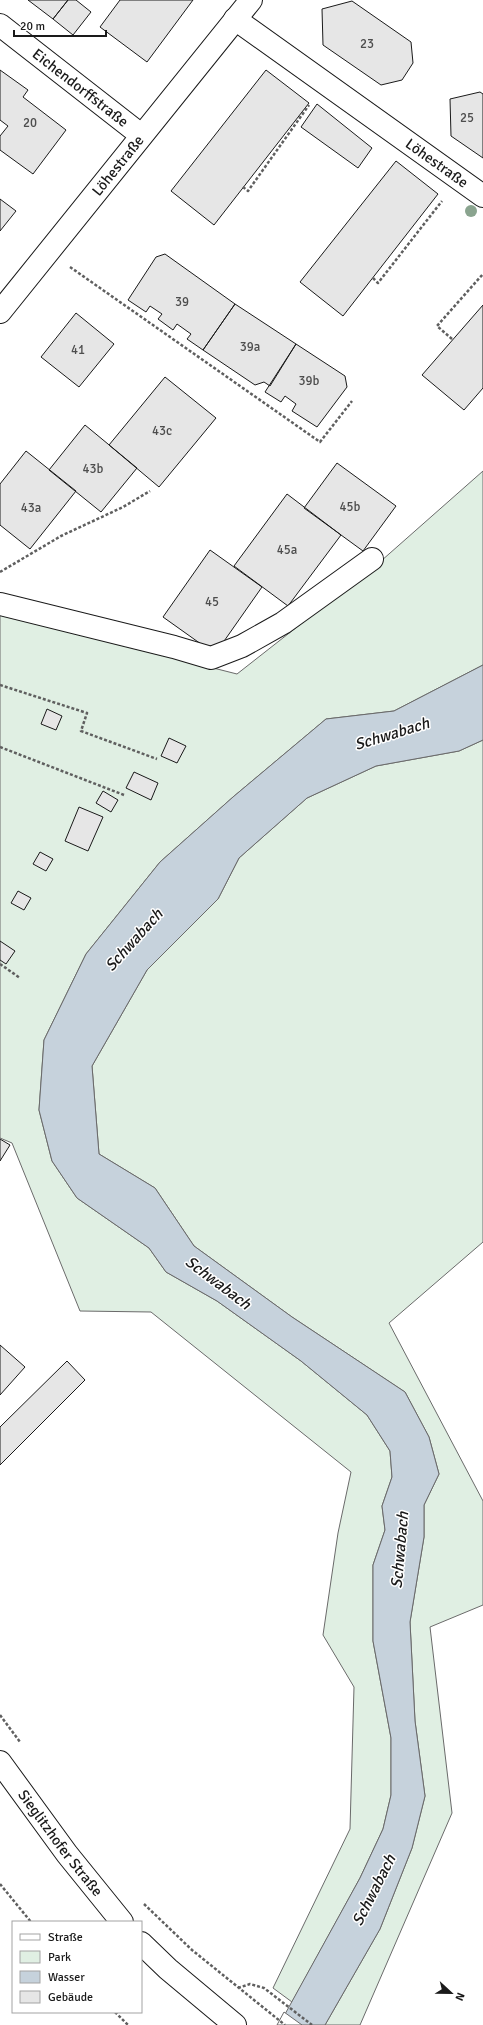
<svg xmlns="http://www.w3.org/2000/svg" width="483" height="2025" font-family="Signika,sans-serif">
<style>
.green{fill:#e0efe3;stroke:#6a6a6a}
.water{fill:#c6d2dc;stroke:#6a6a6a}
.pier{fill:#fff;stroke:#6a6a6a}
.building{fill:#e6e6e6;stroke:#1a1a1a}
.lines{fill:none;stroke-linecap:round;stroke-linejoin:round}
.minor-casing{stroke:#1a1a1a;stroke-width:24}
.major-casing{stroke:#1a1a1a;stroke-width:24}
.path{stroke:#5f5f5f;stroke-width:2.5;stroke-dasharray:3 2;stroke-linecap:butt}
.minor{stroke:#fff;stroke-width:22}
.major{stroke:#fff;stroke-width:22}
.tree{fill:#8aa48f}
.labels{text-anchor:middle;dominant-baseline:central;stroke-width:3;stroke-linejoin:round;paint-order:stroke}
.number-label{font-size:13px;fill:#4d4d4d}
.street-label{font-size:15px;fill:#1a1a1a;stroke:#fff}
.water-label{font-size:16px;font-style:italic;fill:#1a1a1a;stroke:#fff}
</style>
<rect width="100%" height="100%" fill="#fff"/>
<path class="green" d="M483,471V665L394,711L326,719L233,797L160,862L86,954L44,1040L39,1110L52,1161L77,1198L149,1248L166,1272L217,1301L301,1361L367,1415L390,1451L392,1477L382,1506L385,1530L373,1565V1641L391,1738V1795L383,1829L360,1878L292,2002L273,1988L350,1829L354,1687L323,1635L338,1533L351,1472L151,1312L80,1311L12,1143L0,1138V614L237,674L381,561Z
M483,740V1242L389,1323L483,1501V1605L430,1627L452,1813L360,2025H325L380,1929L412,1848L425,1796L415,1721L410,1622L424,1537V1505L439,1474L429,1437L405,1392L292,1317L194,1246L155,1188L99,1154L92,1066L147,970L218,899L239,858L307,798L376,766L459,751Z"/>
<path class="water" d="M483,665V740L459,751L376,766L307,798L239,858L218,899L147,970L92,1066L99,1154L155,1188L194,1246L292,1317L405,1392L429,1437L439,1474L424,1505V1537L410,1622L415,1721L425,1796L412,1848L380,1929L325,2025H279L360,1878L383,1829L391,1795V1738L373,1641V1565L385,1530L382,1506L392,1477L390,1451L367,1415L301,1361L217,1301L166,1272L149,1248L77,1198L52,1161L39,1110L44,1040L86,954L160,862L233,797L326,719L394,711Z"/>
<path class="pier" d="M284,2012L302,2025H277Z"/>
<path class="building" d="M28,0H68L53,19Z
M68,0H76L91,12L73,35L53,19Z
M120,0H193L147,62L100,27Z
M352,1L411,42L413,63L402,80L381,85L323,45L322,9Z
M0,70L28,90L23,97L66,130L33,174L0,150V136L8,126L0,120Z
M266,70L309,103L214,225L171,191Z
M480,92L483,94V158L451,136L450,99Z
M317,104L372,148L358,168L301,127Z
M396,161L438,194L343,316L300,282Z
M0,199L16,211L0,231Z
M165,254L235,304L203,350L187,339L191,334L177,324L173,330L158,319L162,314L150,306L146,312L128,300L156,257Z
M235,304L296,344L270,386L264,382L255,385L203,350Z
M483,305V388L464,410L422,375Z
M76,313L114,344L79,387L41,357Z
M296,344L345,376L347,387L317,427L292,411L296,404L285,396L281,402L265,392Z
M165,377L216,418L159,487L109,445Z
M85,425L137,468L101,512L49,470Z
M26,451L76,491L30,549L0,525V484Z
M337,463L396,506L363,551L304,508Z
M287,494L341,535L288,606L234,566Z
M210,550L262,587L215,654L163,617Z
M47,709L62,716L56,730L41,724Z
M169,738L186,746L177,763L161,756Z
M134,772L158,783L151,800L126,788Z
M103,791L118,800L111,812L96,803Z
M79,807L103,817L88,851L65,841Z
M40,852L53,859L46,871L33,864Z
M18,891L31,898L24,910L11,903Z
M0,941L15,951L6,964L0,960Z
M0,1139L10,1145L0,1161Z
M0,1345L25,1367L0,1395Z
M67,1361L85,1380L0,1465V1427Z"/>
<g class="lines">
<g class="minor-casing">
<g id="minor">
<path id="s1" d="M235,19L483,196"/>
<path id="s2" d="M0,25L141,135"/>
<path id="s3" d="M0,312L251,0"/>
<path d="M0,604L174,647L211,658L242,646L283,623L372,559"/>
</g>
</g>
<g class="major-casing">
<g id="major">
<path id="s4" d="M0,1762L67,1854L122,1922"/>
<path d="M141,1943L168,1969L235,2025"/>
</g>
</g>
<path class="path" d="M243,187L248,191L309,105
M70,267L320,442L352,401
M373,278L378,283L442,201
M452,339L437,326L483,274
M0,572L61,536L123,507L150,491
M0,685L87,713L81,731L157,759
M0,747L124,795
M0,964L20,978
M0,1715L20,1742
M0,1884L31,1922
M144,1904L192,1950L285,2025
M238,1988L250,1984L264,1988L312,2025
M115,2012L128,2025"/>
<use href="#minor" class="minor"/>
<use href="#major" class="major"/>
</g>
<circle class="tree" cx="471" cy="211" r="6"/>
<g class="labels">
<g class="number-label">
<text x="367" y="44">23</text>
<text x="467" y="118">25</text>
<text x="30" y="123">20</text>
<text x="182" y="302">39</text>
<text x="250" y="347">39a</text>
<text x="78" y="350">41</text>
<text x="309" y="381">39b</text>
<text x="162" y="431">43c</text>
<text x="93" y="469">43b</text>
<text x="350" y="507">45b</text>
<text x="31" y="508">43a</text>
<text x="287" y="550">45a</text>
<text x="212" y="602">45</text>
</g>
<g class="street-label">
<text stroke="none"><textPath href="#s2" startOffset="102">Eichendorffstraße</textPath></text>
<text stroke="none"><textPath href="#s1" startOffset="248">Löhestraße</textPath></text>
<text stroke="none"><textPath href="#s3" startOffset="188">Löhestraße</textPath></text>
<text stroke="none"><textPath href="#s4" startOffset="101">Sieglitzhofer Straße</textPath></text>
</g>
<g class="water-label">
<text transform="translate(392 734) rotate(-17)">Schwabach</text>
<text transform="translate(134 940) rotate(-48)">Schwabach</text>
<text transform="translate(218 1283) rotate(37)">Schwabach</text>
<text transform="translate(400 1550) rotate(-85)">Schwabach</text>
<text transform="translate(374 1890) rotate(-63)">Schwabach</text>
</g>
</g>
<rect x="12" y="1921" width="130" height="92" fill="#ffffff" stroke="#a3a3a3"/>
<rect x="20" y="1934" width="20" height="6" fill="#ffffff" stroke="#a3a3a3"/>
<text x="48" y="1941" font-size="12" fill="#1a1a1a">Straße</text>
<rect x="20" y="1951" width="20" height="12" fill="#e0efe3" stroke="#a3a3a3"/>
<text x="48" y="1961" font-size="12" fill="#1a1a1a">Park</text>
<rect x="20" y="1971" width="20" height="12" fill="#c6d2dc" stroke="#a3a3a3"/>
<text x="48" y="1981" font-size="12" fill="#1a1a1a">Wasser</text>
<rect x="20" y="1991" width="20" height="12" fill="#e6e6e6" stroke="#a3a3a3"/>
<text x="48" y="2001" font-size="12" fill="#1a1a1a">Gebäude</text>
<g transform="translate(451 1993) rotate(112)" stroke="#ffffff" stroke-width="3" paint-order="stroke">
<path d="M0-3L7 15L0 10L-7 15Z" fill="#1a1a1a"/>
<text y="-6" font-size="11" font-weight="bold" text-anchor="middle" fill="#1a1a1a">N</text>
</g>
<path d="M14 30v6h92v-6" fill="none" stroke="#1a1a1a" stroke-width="2"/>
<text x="20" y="30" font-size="12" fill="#1a1a1a" stroke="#ffffff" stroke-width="3" paint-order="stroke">20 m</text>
</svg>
